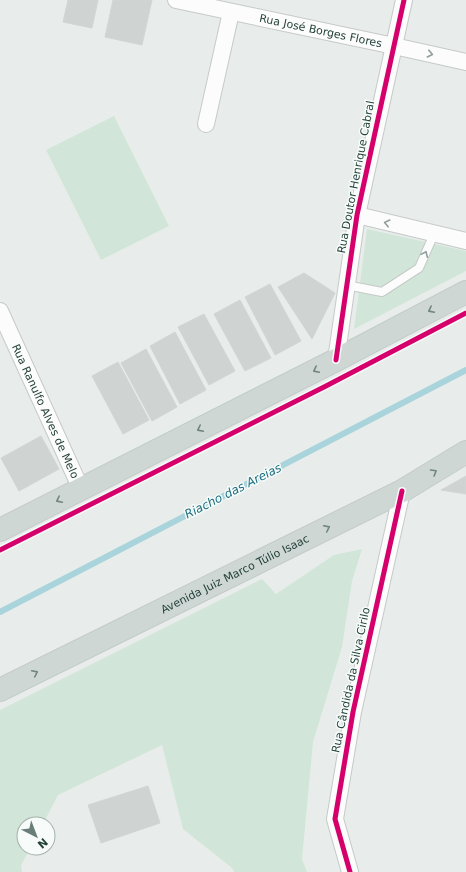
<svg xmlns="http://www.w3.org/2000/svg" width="466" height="872" font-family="'DejaVu Sans',sans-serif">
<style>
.green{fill:#d1e6d8}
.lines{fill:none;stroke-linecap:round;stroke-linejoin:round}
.stream{stroke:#a9d4db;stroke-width:6}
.building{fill:#cfd4d2;stroke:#d1d6d4}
.lane-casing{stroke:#c5cac8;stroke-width:10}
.street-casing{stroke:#c5cac8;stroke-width:18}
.primary-casing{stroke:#c3ccc9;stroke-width:24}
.lane{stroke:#fcfcfc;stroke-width:8}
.street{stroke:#fcfcfc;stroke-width:16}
.primary{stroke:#cfd7d5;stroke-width:22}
.cycleway-casing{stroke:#f7fbf9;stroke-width:8}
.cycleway{stroke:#d6006c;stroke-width:5}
.oneway{stroke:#909f9b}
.oneway2{stroke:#718580}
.labels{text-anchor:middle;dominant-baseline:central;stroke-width:3;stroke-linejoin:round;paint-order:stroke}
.street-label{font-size:11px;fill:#24423a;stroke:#f7fbf9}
.water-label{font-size:12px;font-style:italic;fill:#1c6f80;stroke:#f7fbf9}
</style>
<rect width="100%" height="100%" fill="#e8edeb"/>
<path class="green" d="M114,116L169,226L101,260L46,150Z
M367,229L466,251V271L354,329Z
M362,549L352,581L342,647L313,742L302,859L307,872H234L232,868L183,829L162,745L58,795L43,824H24V848H30L21,866L22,872H0V710L262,579L276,594L334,555Z"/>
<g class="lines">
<path class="stream" d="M0,612L466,370"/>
</g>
<path class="building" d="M68,0H98L92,28L63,22Z
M113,0H152L142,45L105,37Z
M304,273L335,293L312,339L278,287Z
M270,284L301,341L275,355L245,297Z
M240,300L271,358L245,371L214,314Z
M204,314L235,371L209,385L178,327Z
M175,332L206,390L180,404L150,346Z
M146,349L177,407L152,421L121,363Z
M118,362L149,420L123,434L92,376Z
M41,436L59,469L19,491L1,458Z
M466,476V494L441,490Z
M148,786L160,823L101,843L88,805Z"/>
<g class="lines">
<g class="lane-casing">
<path id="lane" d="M346,285L382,292L419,268L434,234"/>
</g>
<g class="street-casing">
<g id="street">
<path id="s1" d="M176,0L394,46L466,62"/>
<path d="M206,124L231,12"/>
<path d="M357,215L466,241"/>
<path id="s2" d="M0,311L81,489"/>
<path d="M336,360L357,215L404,0"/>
<path d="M350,872L335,819L353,712L402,491"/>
</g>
</g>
<g class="primary-casing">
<g id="primary">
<path d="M0,530L336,360L466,292"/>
<path id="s3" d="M0,690L402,491L466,452"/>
</g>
</g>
<use href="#lane" class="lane"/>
<use href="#street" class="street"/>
<use href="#primary" class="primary"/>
<g class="cycleway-casing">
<path id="cycleway" d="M336,360L357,215L404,0
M0,550L326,386L466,313
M350,872L335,819L353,712L402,491"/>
</g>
<use href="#cycleway" class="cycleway"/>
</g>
<defs><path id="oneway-chevron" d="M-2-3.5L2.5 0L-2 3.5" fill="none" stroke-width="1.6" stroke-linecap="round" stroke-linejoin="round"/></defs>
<g class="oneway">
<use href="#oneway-chevron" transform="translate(430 54) rotate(13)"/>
<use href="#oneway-chevron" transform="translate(387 223) rotate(-167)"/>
<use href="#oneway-chevron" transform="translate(425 254) rotate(-66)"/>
</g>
<g class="oneway2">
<use href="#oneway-chevron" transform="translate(431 310) rotate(153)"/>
<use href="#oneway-chevron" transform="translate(316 370) rotate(153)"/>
<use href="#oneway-chevron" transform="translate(200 429) rotate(153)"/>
<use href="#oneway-chevron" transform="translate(434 472) rotate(-31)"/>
<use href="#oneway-chevron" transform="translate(59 500) rotate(153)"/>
<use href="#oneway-chevron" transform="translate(327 528) rotate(-26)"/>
<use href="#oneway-chevron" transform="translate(35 673) rotate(-26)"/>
</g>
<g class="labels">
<g class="street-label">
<text stroke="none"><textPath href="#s1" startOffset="148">Rua José Borges Flores</textPath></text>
<text transform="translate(356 177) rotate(-79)">Rua Doutor Henrique Cabral</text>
<text stroke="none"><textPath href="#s2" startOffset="110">Rua Ranulfo Alves de Melo</textPath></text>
<text stroke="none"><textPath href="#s3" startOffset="262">Avenida Juiz Marco Túlio Isaac</textPath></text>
<text transform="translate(351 680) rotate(-78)">Rua Cândida da Silva Cirilo</text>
</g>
<g class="water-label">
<text transform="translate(233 491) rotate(-27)">Riacho das Areias</text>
</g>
</g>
<g transform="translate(36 836) rotate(138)"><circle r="19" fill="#f7fbf9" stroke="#a3b1ad"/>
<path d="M0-3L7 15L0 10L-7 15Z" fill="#697e78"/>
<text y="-6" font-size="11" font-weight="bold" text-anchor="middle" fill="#24423a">N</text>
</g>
</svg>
